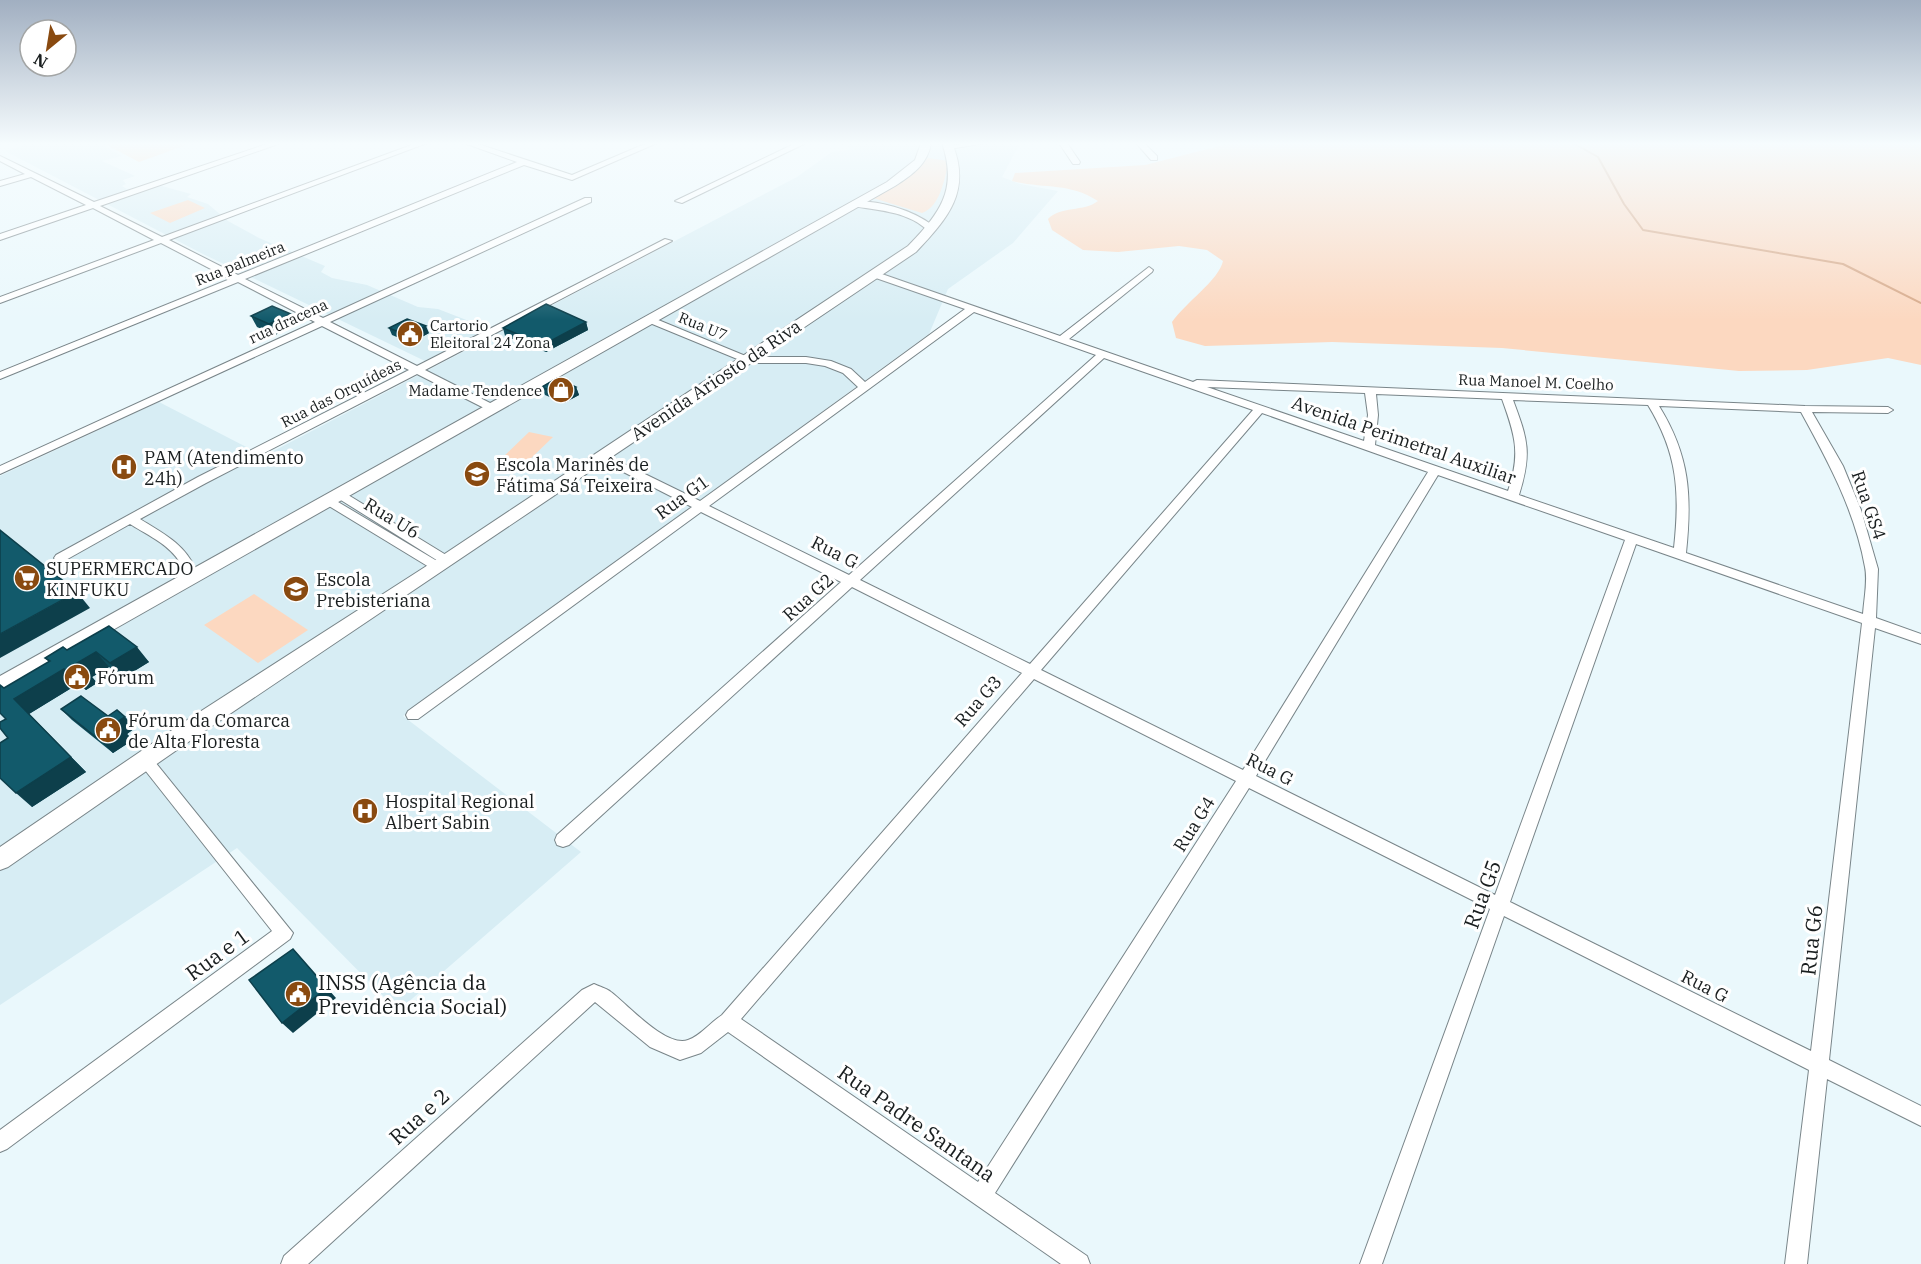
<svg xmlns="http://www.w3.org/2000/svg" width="1921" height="1264" font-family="'IBM Plex Serif',serif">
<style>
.built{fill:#d7edf4}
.green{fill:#fcd8c0}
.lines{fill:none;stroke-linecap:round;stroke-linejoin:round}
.stream{stroke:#d7a887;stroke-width:2}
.street-casing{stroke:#798589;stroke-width:2}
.secondary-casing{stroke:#798589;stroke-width:2}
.street{fill:#fff;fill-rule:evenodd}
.secondary{fill:#fff;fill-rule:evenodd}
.wall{fill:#0f4d5c}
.shaded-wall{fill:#0d3f4b}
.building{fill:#125a6b;stroke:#0d3f4b;stroke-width:1.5}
.labels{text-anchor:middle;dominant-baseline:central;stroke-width:6;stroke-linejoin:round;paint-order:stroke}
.far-street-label{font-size:15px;fill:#191e1f;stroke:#fff}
.far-poi-label{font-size:15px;fill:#191e1f;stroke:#fff;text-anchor:start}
.street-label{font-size:18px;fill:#191e1f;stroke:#fff}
.poi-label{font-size:18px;fill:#191e1f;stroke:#fff;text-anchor:start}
.near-street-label{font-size:21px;fill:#191e1f;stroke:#fff}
.near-poi-label{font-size:21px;fill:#191e1f;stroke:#fff;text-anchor:start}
</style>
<rect width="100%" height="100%" fill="#eaf8fc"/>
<path class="built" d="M32,143H98L122,156L102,161L135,176L123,180L126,184L122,186L127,189L162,186L191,194L187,197L208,204L228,221L259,238L325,266L321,272L332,278L367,285L418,307L438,309L487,328L427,362L203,254L5,151Z
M836,143H1020L1002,177L1020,184L1058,191L1013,243L948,289L929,334L403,716L581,852L398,1011L237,848L0,1005V476L159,402L264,456L797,177L832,152L853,149Z"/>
<path class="green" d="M103,143H192L139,162Z
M1231,143H1921V365L1888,358L1807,370L1739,371L1502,348L1332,342L1205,346L1176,338L1172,322C1185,303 1219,280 1223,261L1207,250L1179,246L1118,252L1083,250L1052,230L1048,219C1060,206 1084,212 1098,201C1069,182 1044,189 1012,181L1015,173L1145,165Z
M928,158L949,161C944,179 941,206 922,213L873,198L896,185Z
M188,200L205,208L170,223L150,213Z
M529,432L553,437L523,466L499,461Z
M254,594L308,630L258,663L204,625Z"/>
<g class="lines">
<path class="stream" d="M1573,143L1598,157L1624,204L1643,230L1843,264L1921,303"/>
<g class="street-casing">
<path id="street" d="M270,143H281L100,206L162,237L417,143H427L169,240L238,275L517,162L464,143H475L572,175L647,143H657L572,180L524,165L245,279L323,318L585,198H591V202L330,322L417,366L665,239L672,241L425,370L496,406V410H488L417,374L206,483L140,519C162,533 184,543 195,568L186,585H176L175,582L183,568C173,546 149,536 130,524L64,561H56L54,558L56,555L198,477L409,370L322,326L0,474V466L315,322L238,282L0,379V372L230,279L161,243L0,303V297L154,240L93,208L0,240V234L86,205L31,177L0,186V181L25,174L0,161V156L94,202Z
M796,143H806L682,203L675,201Z
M965,143H986L949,149L945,147Z
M1059,143H1067L1080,162L1079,164H1073Z
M1136,143H1144L1157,156V160H1151Z
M852,202C876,199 913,210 932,225L931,233L924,235L925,228C905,211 876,210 852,206Z
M1149,267L1153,270L1152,272L1069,339L1193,382L1197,380L1805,406L1888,407L1893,410L1888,413L1812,412L1843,466L1861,510L1878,569L1876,618L1921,634V644L1875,628L1829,1060L1921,1106V1126L1827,1079L1807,1264H1785L1809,1070L1504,916L1382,1264H1360L1490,909L1249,788L995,1193L1087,1256L1090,1264H1061L728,1032L701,1053L680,1060L650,1047L595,1002L308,1264H281L284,1256L582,990L594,984C600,987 606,988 611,992C627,1004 666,1048 688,1040C700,1036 711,1022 722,1015L1022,673L852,587L569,845L563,847L557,845L555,840L557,835L841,582L701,512L418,719H408L406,715L408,711L692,507L598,459V455H606L700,501L858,387L843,373L825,366L806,363H747L645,321V317H651L748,357H806L831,361L851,369L865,382L965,309L873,277V273H879L1060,336ZM974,312L1096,355L849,575L709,506ZM1104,358L1253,410L1030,664L860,580ZM1207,387L1365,393L1368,415L1364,441ZM1376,394L1502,399C1515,435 1521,453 1508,491L1375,445L1378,415ZM1513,400L1648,405C1678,454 1680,493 1674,548L1519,495C1532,453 1528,440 1513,400ZM1659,406L1801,412C1828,461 1855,511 1865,567C1868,581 1864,599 1863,614L1686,553C1692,496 1690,456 1659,406ZM1262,413L1428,472L1243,770L1041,670ZM1438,475L1625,540L1495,895L1256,776ZM1636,544L1862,623L1811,1051L1510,902ZM1034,679L1236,781L978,1182L741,1019Z
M340,490L451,558L453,561L451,564H443L336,497L334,494Z
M328,496L442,564L444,567L442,570H434L324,503L322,500Z
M146,755L151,757L293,933L290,939L7,1149L0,1152V1130L272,931L141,765L138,761L141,757Z"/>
</g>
<g class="secondary-casing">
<path id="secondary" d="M921,143H931C928,164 912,175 895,186L0,694V676L887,182L915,160Z
M942,143H952C972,191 948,218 916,252L197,736L8,867L0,870V847L181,724L425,567L908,246C940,213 958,190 942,143Z"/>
</g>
<use href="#street" class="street"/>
<use href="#secondary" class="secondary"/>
</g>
<path class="wall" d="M291,314L296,325L275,335L257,327L251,316Z
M586,322L588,330L546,352L505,336L503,328Z
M389,328L429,333L411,343L392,335Z
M542,387H576L579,395L564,403L545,395Z
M109,626L149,662L123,678L109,667L92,677L97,683L86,690L78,684L29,714L86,772L32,807L8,738L4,688L49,662L45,658L67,650Z
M61,709L108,716L125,717L135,728L127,734L133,740L113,753L72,720Z"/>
<path class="shaded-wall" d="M291,314L296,325L275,335L269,324Z
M586,322L588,330L546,352L543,345Z
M426,326L429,333L411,343L408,336Z
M576,387L579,395L564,403L561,396Z
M77,592L90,608L0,658V634Z
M137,647L149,662L123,678L110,663Z
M96,652L109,667L92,677L97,683L86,690L72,675L77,663Z
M64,669L78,684L29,714L86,772L32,807L16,793L14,699Z
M125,717L135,728L127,734L133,740L113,753L102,742L115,723Z
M293,949L336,998L293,1033L282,1023Z"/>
<path class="building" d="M546,304L586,322L543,345L503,328Z
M272,306L291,314L269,324L251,316Z
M407,319L426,326L408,336L389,328Z
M557,378L576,387L561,396L542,387Z
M0,530L77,592L0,634Z
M109,626L137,647L110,663L96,652L77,663L84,668L72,675L64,669L14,699L71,757L16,793L0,778V743L8,738L0,728V722L6,719L0,713V685L4,688L50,661L45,658L63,647L67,650Z
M81,696L108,716L117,710L125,717L115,723L122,729L102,742L61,709Z
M293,949L327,988L282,1023L249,980Z"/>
<linearGradient id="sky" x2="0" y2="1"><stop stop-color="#a1afc1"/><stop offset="0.45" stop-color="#f6fcfe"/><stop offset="1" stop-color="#f6fcfe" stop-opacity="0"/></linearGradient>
<rect width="1921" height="320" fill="url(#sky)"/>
<defs>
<g id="civic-disc" transform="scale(1.35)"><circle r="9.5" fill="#894a10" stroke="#fff"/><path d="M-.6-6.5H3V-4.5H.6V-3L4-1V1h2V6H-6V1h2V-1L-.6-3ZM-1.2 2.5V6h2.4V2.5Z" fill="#fff"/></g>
<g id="shop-disc" transform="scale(1.35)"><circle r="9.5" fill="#894a10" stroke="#fff"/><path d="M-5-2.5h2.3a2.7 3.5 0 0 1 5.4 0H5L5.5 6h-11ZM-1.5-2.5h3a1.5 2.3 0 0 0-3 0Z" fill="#fff"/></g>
<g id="hospital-disc" transform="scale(1.35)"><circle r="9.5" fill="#894a10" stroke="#fff"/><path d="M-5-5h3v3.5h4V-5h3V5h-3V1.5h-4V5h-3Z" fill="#fff"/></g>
<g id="school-disc" transform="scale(1.35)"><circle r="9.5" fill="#894a10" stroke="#fff"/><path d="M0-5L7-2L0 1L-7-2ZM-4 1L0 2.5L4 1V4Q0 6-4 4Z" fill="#fff"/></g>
<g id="supermarket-disc" transform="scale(1.35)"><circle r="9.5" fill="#894a10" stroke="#fff"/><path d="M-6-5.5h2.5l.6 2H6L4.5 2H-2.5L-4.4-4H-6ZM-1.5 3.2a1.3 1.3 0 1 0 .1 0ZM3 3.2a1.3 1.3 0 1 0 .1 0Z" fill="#fff"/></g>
</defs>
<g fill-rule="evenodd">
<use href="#civic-disc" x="410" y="334"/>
<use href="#shop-disc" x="561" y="390"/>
<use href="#hospital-disc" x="124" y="467"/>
<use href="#school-disc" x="477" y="474"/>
<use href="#supermarket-disc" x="27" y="578"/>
<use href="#school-disc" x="296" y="589"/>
<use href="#civic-disc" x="77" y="677"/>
<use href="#civic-disc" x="108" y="730"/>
<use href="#hospital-disc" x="365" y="811"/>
<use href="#civic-disc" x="298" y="994"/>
</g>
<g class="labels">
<g class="far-street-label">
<text transform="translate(240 263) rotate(-22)">Rua palmeira</text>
<text transform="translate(288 321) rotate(-25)">rua dracena</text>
<text transform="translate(703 326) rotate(22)">Rua U7</text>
<text transform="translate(1536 382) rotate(2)">Rua Manoel M. Coelho</text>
<text transform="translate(341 393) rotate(-27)">Rua das Orquídeas</text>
</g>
<g class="far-poi-label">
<text x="430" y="325">Cartorio<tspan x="430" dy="17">Eleitoral 24 Zona</tspan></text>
<text x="542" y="390" text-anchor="end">Madame Tendence</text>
</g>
<g class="street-label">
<text transform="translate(716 380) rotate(-34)">Avenida Ariosto da Riva</text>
<text transform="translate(1404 440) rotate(19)">Avenida Perimetral Auxiliar</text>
<text transform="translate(682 497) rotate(-36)">Rua G1</text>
<text transform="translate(1869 505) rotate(71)">Rua GS4</text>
<text transform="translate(392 518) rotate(31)">Rua U6</text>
<text transform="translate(835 552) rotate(27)">Rua G</text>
<text transform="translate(808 597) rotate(-42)">Rua G2</text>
<text transform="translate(978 701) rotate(-49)">Rua G3</text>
<text transform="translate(1270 769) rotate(27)">Rua G</text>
<text transform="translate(1194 824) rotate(-58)">Rua G4</text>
<text transform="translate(1705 986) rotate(27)">Rua G</text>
</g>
<g class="poi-label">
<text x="144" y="457">PAM (Atendimento<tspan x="144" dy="21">24h)</tspan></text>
<text x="496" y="464">Escola Marinês de<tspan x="496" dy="21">Fátima Sá Teixeira</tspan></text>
<text x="46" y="568">SUPERMERCADO<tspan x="46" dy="21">KINFUKU</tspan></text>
<text x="316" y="579">Escola<tspan x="316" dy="21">Prebisteriana</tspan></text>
<text x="97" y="677">Fórum</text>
<text x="128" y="720">Fórum da Comarca<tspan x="128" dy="21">de Alta Floresta</tspan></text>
<text x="385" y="801">Hospital Regional<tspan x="385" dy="21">Albert Sabin</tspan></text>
</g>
<g class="near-street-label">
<text transform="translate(1482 894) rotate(-70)">Rua G5</text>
<text transform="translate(1811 940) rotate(-84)">Rua G6</text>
<text transform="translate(217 954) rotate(-36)">Rua e 1</text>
<text transform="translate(419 1116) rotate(-42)">Rua e 2</text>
<text transform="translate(917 1123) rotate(35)">Rua Padre Santana</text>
</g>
<g class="near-poi-label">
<text x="318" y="982">INSS (Agência da<tspan x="318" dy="24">Previdência Social)</tspan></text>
</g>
</g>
<g transform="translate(48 48) rotate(210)"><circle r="28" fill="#ffffff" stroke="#a3a5a5" stroke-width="1.5"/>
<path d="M0-4.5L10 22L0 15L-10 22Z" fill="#894a10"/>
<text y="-9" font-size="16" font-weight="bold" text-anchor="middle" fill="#191e1f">N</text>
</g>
</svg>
